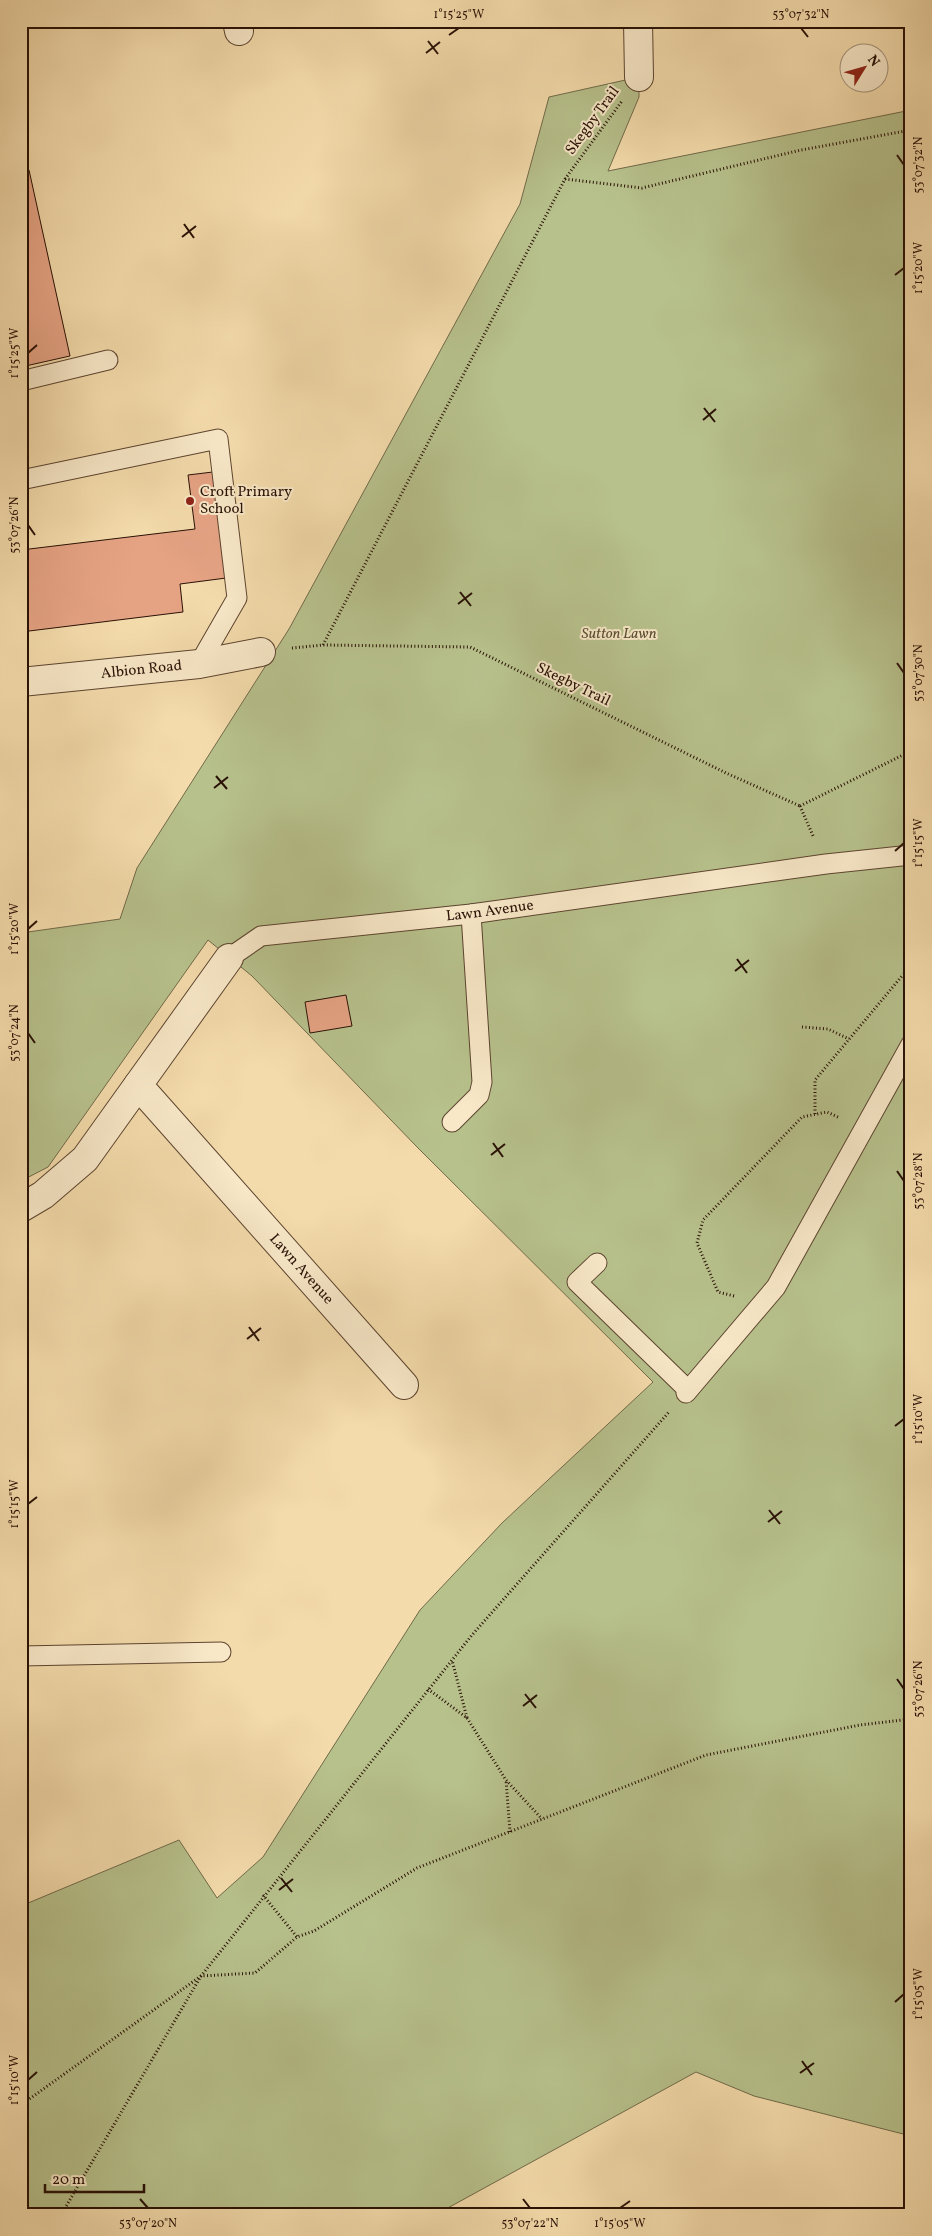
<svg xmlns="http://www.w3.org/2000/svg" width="932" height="2236" font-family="Vollkorn,serif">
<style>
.green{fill:#b7c18c;stroke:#706949}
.building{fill:#e5a384;stroke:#291106}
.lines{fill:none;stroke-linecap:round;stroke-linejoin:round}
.service-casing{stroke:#5c442f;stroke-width:21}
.minor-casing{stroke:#5c442f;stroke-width:30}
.path{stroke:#291106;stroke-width:3;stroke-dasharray:1 2.5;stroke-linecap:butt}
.service{stroke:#f8e8c8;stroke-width:19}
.minor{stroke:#f8e8c8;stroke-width:28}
.ticks{fill:none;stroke:#291106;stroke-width:2}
.poi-dot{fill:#8f2418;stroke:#f8e8c8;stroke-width:2}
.labels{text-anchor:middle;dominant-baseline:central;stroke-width:4;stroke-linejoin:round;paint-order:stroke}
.street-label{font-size:15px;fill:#291106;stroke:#f8e8c8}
.poi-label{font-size:15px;fill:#291106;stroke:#f8e8c8;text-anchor:start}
.park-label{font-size:15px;font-style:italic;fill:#5b4f35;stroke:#f8e8c8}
.neatline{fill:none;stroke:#291106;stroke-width:2}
.ticks-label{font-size:12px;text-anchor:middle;fill:#291106}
</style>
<rect width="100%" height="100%" fill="#f4dbab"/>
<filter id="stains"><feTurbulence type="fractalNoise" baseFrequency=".004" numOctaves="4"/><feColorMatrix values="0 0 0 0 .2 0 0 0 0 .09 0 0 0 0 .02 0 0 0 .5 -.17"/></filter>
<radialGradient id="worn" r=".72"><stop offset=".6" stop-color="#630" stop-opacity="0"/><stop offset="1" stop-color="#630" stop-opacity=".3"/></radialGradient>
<path class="green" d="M639,77V97L608,171L911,110V2136L754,2096L696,2072L435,2215H21V1906L179,1840L217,1898L263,1857L420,1610L502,1523L653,1382L418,1148L252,976L208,940L48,1167L21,1181V933L120,919L137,868L289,629L520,204L549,97Z"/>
<path class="building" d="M29,170L70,356L21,367V172Z
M221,471L234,577L180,584L183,612L21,632V550L195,529L188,475Z
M346,995L352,1026L310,1033L305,1002Z"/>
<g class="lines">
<g class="service-casing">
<g id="service">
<path d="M21,381L108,360"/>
<path d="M21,480L218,439L237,598L199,664"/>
<path id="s1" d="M229,958L261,936L471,914L826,864L911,855"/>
<path d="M452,1122L479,1095L482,1082L471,914"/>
<path d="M597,1263L577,1282L688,1390"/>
<path d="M686,1393L776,1287L911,1044"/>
<path d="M21,1656L221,1652"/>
</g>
</g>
<g class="minor-casing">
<g id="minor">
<path d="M237,21L239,31"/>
<path d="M638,21L639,77"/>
<path id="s2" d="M21,682L199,664L261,652"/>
<path d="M138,1085L229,958"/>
<path id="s3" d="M21,1208L43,1195L85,1159L138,1085L404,1385"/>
</g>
</g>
<path class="path" d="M565,179L642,188L801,150L911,130
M323,645L565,179L622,101
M292,648L323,645L470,647L726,773L800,806
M800,806L911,751
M800,806L814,838
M802,1027L828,1029L849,1039
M815,1114V1080L902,976L911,969
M734,1296L718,1292L697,1243L703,1220L802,1117L827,1112L840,1118
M428,1689L467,1718L452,1660
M467,1718L506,1780
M510,1832L506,1780L542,1819
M263,1895L297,1937
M21,2105L201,1976L255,1973L297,1937L314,1931L417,1868L706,1755L860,1725L911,1719
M61,2215L201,1976L472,1635L669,1412"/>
<use href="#service" class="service"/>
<use href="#minor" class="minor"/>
</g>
<path class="ticks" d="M801,28L808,37M449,35L459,28M428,41L438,54M426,53L440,42M897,155L904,165M184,224L194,238M182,237L196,226M895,275L904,268M28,353L37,345M704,408L715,422M703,420L716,409M28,525L35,535M460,592L471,606M458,604L472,593M897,663L904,673M216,776L227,789M214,788L228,777M895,851L904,843M28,929L37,921M737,959L747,973M735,971L749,960M28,1033L35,1043M493,1143L503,1157M491,1155L505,1144M897,1171L904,1181M249,1327L259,1341M247,1339L261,1328M895,1426L904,1419M28,1504L37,1497M769,1510L780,1524M768,1522L782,1511M897,1679L904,1689M525,1694L536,1708M523,1706L537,1695M281,1878L292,1892M279,1890L293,1879M895,2002L904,1994M802,2061L812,2075M800,2073L814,2063M28,2080L37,2072M140,2199L148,2208M523,2199L530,2208M620,2208L630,2201"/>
<circle class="poi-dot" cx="190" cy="501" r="5"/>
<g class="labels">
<g class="street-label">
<text transform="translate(593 121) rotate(-54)">Skegby Trail</text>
<text stroke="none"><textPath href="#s2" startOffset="121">Albion Road</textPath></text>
<text transform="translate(573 685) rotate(26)">Skegby Trail</text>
<text stroke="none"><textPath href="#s1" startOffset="269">Lawn Avenue</textPath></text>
<text stroke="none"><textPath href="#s3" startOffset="418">Lawn Avenue</textPath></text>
</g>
<g class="poi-label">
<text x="200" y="492">Croft Primary<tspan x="200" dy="17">School</tspan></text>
</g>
<g class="park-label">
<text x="619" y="634">Sutton Lawn</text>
</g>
</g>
<rect width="932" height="2236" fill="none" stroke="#f4dbab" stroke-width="55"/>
<g transform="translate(864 68) rotate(53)"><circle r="24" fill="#f8e8c8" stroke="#a5927a"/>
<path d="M0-4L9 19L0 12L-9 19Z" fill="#8f2418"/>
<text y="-8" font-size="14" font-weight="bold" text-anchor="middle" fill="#291106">N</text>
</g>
<path d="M45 2184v8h99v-8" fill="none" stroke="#291106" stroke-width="2.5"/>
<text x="52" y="2184" font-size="15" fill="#291106" stroke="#f8e8c8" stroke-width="4" paint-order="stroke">20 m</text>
<rect x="28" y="28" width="876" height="2180" class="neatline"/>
<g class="ticks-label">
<text x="459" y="18">1°15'25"W</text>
<text x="801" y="18">53°07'32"N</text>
<text transform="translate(918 165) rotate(-90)" y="4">53°07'32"N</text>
<text transform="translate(918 268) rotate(-90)" y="4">1°15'20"W</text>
<text transform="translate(14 353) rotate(-90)" y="4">1°15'25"W</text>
<text transform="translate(14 525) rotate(-90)" y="4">53°07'26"N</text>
<text transform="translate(918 673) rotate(-90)" y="4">53°07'30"N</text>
<text transform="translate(918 843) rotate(-90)" y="4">1°15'15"W</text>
<text transform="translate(14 929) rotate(-90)" y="4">1°15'20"W</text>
<text transform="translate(14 1033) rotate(-90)" y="4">53°07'24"N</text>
<text transform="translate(918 1181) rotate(-90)" y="4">53°07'28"N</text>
<text transform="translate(918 1419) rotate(-90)" y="4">1°15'10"W</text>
<text transform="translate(14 1504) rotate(-90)" y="4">1°15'15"W</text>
<text transform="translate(918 1689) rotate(-90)" y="4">53°07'26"N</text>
<text transform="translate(918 1994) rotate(-90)" y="4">1°15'05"W</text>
<text transform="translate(14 2080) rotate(-90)" y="4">1°15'10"W</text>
<text x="148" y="2227">53°07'20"N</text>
<text x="530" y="2227">53°07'22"N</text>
<text x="620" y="2227">1°15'05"W</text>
</g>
<rect width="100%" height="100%" filter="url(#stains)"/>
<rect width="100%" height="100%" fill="url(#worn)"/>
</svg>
